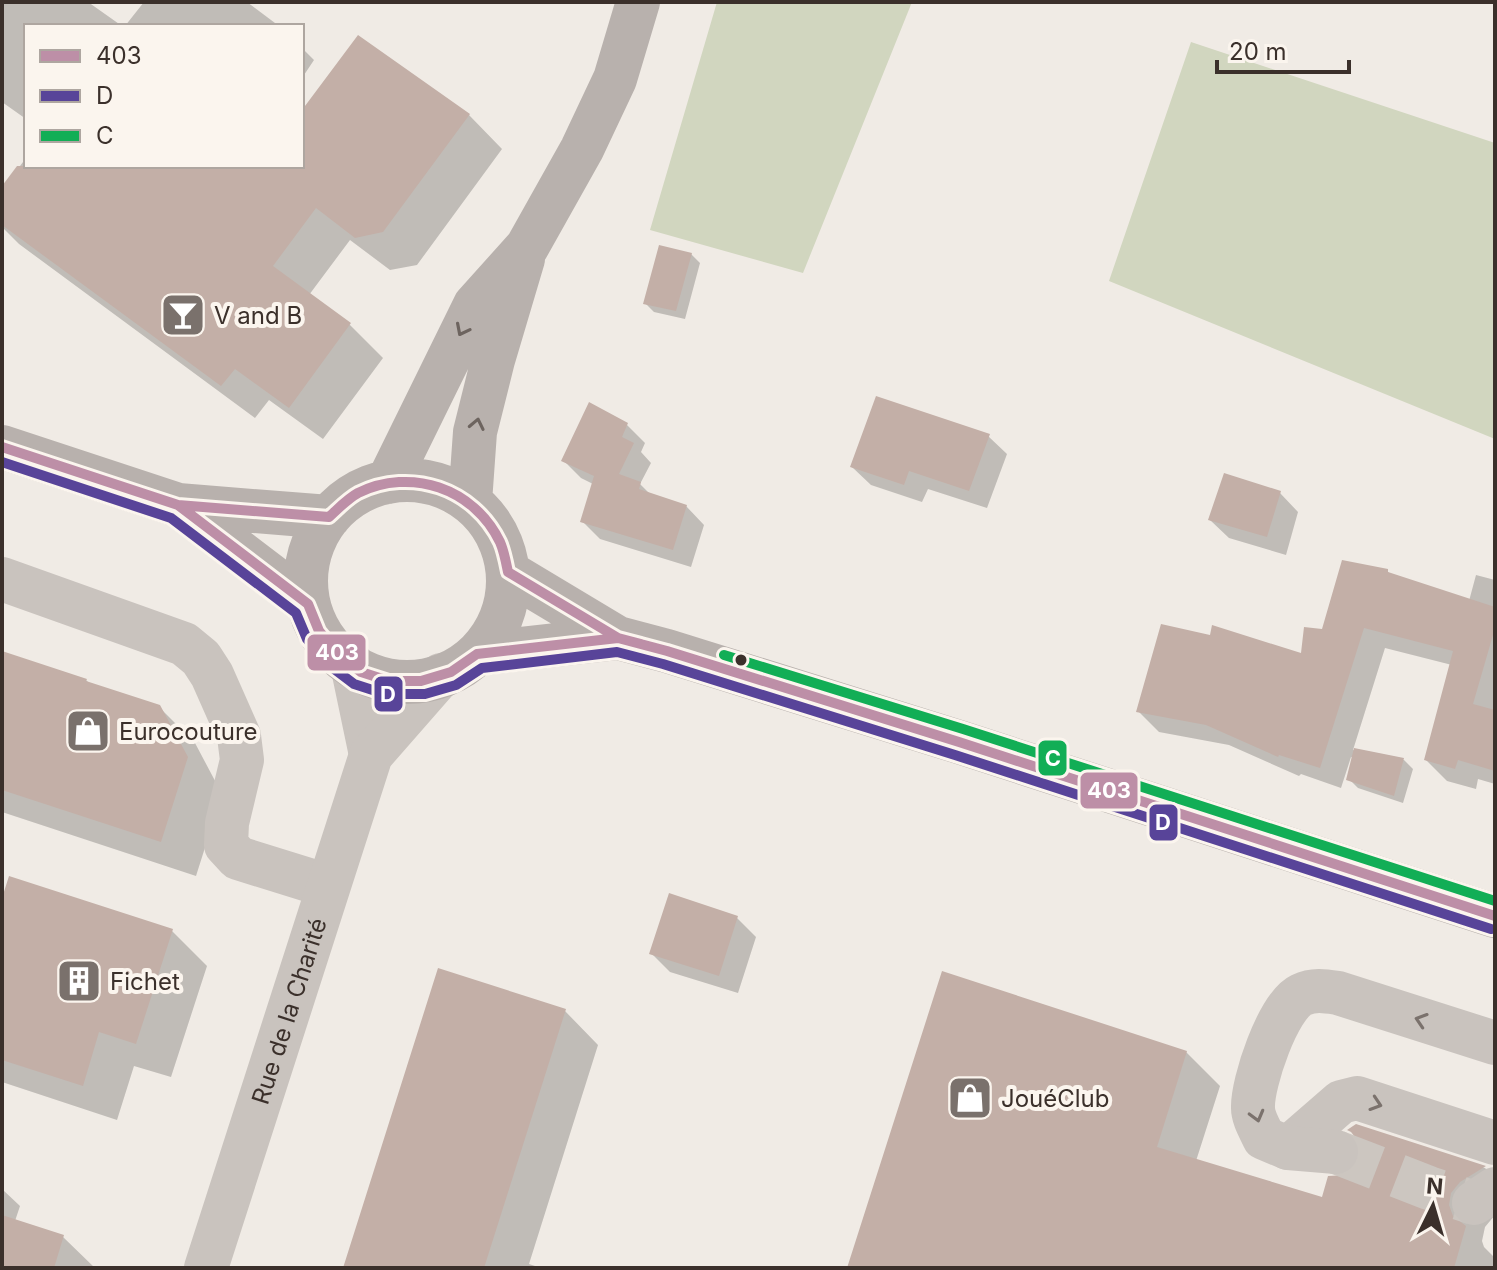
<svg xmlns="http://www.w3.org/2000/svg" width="1497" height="1270" font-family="Inter,sans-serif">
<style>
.green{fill:#d1d6bf}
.shadow{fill:#0003}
.building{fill:#c3afa7}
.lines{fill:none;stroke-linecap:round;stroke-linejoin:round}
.minor-tunnel{stroke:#ccc6c0;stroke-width:44;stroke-dasharray:44 22;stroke-linecap:butt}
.minor{stroke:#c9c3be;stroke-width:44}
.major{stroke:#b8b1ad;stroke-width:44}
.bus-1-casing{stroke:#fbf5ee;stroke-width:16}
.bus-2-casing{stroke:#fbf5ee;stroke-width:16}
.bus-3-casing{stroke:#fbf5ee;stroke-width:16}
.bus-1{stroke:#bd8fa7;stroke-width:10}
.bus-2{stroke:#584499;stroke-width:10}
.bus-3{stroke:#12ae56;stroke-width:10}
.oneway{stroke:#6d645f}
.oneway2{stroke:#7b726d}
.bus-dot{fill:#3b302b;stroke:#fbf5ee;stroke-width:3}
.labels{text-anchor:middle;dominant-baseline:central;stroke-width:8;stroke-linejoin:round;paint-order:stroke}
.poi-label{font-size:24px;fill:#3b302b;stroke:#fbf5ee;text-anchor:start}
.street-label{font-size:24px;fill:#3b302b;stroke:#fbf5ee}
.line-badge{stroke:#fbf5ee;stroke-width:3}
.badge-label{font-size:22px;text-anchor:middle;font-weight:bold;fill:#fff}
</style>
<rect width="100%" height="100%" fill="#f0ebe5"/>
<path class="green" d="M717,2H912L803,273L650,230Z
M1191,42L1495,143V439L1109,281Z"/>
<path class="shadow" d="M2,2H88L122,26H26V119L2,102Z
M144,2H247L279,26H125Z
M302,48L314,60L302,78Z
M302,114L469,115L502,149L417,265L390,270L350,240L309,295L350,325L383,358L323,439L269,400L255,418L19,244L2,227V190L26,158V166H302Z
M691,254L700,263L685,319L654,312L645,303Z
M627,425L645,443L641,452L651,463L640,484L652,496L686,506L704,525L691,567L600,539L582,521L593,484L581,478L563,460Z
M988,436L1007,454L987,508L928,489L922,502L871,485L852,467Z
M1280,493L1298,512L1286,555L1229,538L1210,520Z
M1387,571L1392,576L1469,601L1476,575L1495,580V784L1478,779L1476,789L1447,781L1426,760L1452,665L1385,648L1353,750L1404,760L1413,769L1403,803L1358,788L1349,779L1354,758L1351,757L1341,788L1301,774L1299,776L1229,745L1159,732L1138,711L1303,655L1323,631Z
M2,654L86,680L91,685L159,707L195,743L222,794L196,876L2,812Z
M2,904L172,931L207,966L171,1077L134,1066L117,1120L2,1082Z
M737,918L756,937L738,993L670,972L651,953Z
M565,1011L598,1045L529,1264L541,1268H345Z
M1186,1052L1220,1086L1196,1161L1323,1199L1359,1167L1363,1153L1356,1126L1485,1168L1495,1178V1215L1485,1227L1482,1241L1484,1247L1495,1258V1268H849Z
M2,1189L20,1206L15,1221L63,1237L95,1268H2Z"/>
<path class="building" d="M358,35L470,114L383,232L355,238L316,208L273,266L351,323L289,408L235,369L221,386L2,225V186L17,166H302V110Z
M659,245L692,253L676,311L643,304Z
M876,396L990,434L969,491L909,471L904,485L850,467Z
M589,402L628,423L622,437L634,443L619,474L641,482L639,489L687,505L673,550L580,522L594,476L561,461Z
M1224,473L1281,491L1267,537L1208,520Z
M1342,560L1388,569V572L1495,607V628L1473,704L1495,710V771L1458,760L1455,769L1424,760L1453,651L1364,628L1320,768L1279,755L1278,757L1206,725L1136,712L1161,624L1210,635L1212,625L1301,653L1304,627L1322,629Z
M2,651L87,679L86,681L160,705L188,757L161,842L2,790Z
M1354,748L1404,758L1394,796L1346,780Z
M9,876L173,929L136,1044L99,1032L83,1086L2,1060V898Z
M669,893L738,916L719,976L649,954Z
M438,968L566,1009L484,1268H343Z
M942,971L1187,1051L1157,1147L1322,1197L1328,1176L1346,1175L1357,1166L1361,1153L1359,1142L1351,1132L1347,1130L1356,1124L1486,1166L1460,1182L1451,1193L1449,1205L1453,1216L1466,1226L1454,1268H847Z
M2,1215L64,1235L54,1268H2Z"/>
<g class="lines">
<path class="minor-tunnel" d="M1336,1152L1429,1188L1474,1203"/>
<g class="minor">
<path d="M2,579L184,644L201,658L212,675L239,736L242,760L227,823L226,845L238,858L328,886"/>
<path d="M352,664L371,755"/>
<path d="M1288,1148L1341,1102L1357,1098L1495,1143"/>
<path d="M1336,1152L1288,1148L1264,1138C1260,1129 1253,1118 1253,1108C1252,1083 1278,1006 1301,995C1314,989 1325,991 1338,993L1495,1043"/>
<path d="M1474,1203L1495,1189"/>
<path id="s1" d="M206,1268L371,755L441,675"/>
</g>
<path class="major" d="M2,447L178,505L329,517
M306 581a101 101 0 1 1 202 0a101 101 0 1 1-202 0Z
M388,482L475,305L527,247L582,149L615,79L638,2
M470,502L475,432L493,360L523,259
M178,505L308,604
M508,572L618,638L667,651L959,742L1495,916
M477,654L618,638"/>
<g class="bus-1-casing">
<path id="bus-1" d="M2,447L178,505L308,604L319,631L338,654L361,672L389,681H421L451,672L477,654L618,638L667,651L959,742L1495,916
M169,502L178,505L329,517C338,509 347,499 358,493C411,467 474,488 500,542C504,551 506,562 508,572L618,638L641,644"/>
</g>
<g class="bus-2-casing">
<path id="bus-2" d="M2,462L171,518L296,613L307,639L329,665L354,684L385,694H425L456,685L482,668L617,652L663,664L955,755L1491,929"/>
</g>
<g class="bus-3-casing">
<path id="bus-3" d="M724,655L963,729L1495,901"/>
</g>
<use href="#bus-1" class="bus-1"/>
<use href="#bus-2" class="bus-2"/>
<use href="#bus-3" class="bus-3"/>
</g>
<defs><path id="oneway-chevron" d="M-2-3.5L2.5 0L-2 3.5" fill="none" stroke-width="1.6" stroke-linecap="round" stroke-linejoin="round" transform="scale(2)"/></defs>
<g class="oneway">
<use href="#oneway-chevron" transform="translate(462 330) rotate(117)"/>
<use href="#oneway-chevron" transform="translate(477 424) rotate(-78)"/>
</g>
<g class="oneway2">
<use href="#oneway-chevron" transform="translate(1421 1020) rotate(-162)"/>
<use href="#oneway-chevron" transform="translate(1376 1104) rotate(18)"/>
<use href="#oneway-chevron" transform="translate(1257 1116) rotate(75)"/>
</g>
<defs>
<g id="bar-square" transform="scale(2.3)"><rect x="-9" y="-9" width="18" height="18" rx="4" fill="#7a716c" stroke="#fbf5ee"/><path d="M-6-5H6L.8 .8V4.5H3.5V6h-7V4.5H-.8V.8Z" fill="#fff"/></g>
<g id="shop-square" transform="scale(2.3)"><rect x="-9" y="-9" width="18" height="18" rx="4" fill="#7a716c" stroke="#fbf5ee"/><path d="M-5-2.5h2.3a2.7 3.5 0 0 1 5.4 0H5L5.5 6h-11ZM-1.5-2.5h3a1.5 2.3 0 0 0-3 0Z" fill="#fff"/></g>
<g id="building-square" transform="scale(2.3)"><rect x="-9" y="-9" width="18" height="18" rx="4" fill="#7a716c" stroke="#fbf5ee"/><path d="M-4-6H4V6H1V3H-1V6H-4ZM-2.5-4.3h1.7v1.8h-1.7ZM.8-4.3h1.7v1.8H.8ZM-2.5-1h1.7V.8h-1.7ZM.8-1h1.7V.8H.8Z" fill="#fff"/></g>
</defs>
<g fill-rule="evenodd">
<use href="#bar-square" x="183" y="315"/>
<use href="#shop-square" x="88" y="731"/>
<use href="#building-square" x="79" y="981"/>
<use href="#shop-square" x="970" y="1098"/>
</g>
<circle class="bus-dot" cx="741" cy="660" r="7"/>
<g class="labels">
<g class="poi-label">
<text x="214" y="315">V and B</text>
<text x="119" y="731">Eurocouture</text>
<text x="110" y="981">Fichet</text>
<text x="1001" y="1098">JouéClub</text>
</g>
<g class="street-label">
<text stroke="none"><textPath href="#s1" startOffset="270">Rue de la Charité</textPath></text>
</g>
</g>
<g class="line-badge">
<rect x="306" y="633" width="61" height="39" rx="8" fill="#bd8fa7"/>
<rect x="373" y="675" width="31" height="38" rx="8" fill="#584499"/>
<rect x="1037" y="739" width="31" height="38" rx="8" fill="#12ae56"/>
<rect x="1079" y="771" width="60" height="39" rx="8" fill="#bd8fa7"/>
<rect x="1148" y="803" width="31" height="39" rx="8" fill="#584499"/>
</g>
<g class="badge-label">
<text x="337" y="660">403</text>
<text x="388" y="702">D</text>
<text x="1053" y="766">C</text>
<text x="1109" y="798">403</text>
<text x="1163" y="830">D</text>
</g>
<rect width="1497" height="1270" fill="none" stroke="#3b302b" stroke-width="8"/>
<rect x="24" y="24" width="280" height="144" fill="#fbf5ee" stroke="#aea6a0" stroke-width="2"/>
<rect x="40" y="50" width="40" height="12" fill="#bd8fa7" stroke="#aea6a0" stroke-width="2"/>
<text x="96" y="64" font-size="24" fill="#3b302b">403</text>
<rect x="40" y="90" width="40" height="12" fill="#584499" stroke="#aea6a0" stroke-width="2"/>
<text x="96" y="104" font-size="24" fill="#3b302b">D</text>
<rect x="40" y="130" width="40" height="12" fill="#12ae56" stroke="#aea6a0" stroke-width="2"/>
<text x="96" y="144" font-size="24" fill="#3b302b">C</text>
<g transform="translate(1433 1206) rotate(5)" stroke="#fbf5ee" stroke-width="6" paint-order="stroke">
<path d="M0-6L14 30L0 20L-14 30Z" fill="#3b302b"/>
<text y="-12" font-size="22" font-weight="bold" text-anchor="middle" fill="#3b302b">N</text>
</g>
<path d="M1217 60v12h132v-12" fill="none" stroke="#3b302b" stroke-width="4"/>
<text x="1229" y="60" font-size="24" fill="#3b302b" stroke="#fbf5ee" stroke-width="6" paint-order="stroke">20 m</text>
</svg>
